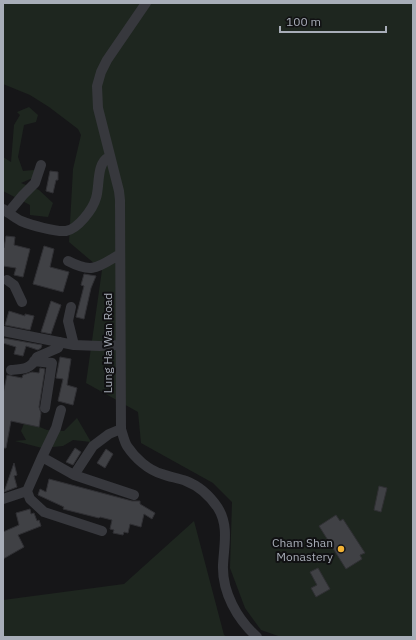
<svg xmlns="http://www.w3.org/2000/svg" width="416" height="640" font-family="'IBM Plex Sans',sans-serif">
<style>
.green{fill:#1e261f}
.building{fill:#404145;stroke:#303034}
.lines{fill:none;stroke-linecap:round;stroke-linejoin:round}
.minor{stroke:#37383d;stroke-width:10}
.poi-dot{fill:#f2b134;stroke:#111113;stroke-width:1.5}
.labels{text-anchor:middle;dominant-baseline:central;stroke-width:4;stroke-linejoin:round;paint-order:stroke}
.street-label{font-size:12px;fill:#a8adb8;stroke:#111113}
.poi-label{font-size:12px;fill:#a8adb8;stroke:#111113;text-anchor:end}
</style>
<rect width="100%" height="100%" fill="#161618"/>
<path class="green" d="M3,3H413V637H281L261,630L245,608L230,568L232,502L213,483L141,443L138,412L86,383L102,270L69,242L73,169L81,135L78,129L49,107L30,95L3,84Z
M29,107L38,115L36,122L24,125L18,157L23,171L45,169L42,174L21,183L39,190L53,203L48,217L30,215V205L3,191V157L11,162L14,125L20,115L17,112Z
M77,418L91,442L73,440L63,446L42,448L15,441L26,440L21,431L25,421L47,430L64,431Z
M194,521L224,635L227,637H3V600L124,584Z"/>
<path class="building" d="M50,171L58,172V180H56L53,193L46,191Z
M6,236L15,237L14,245L30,249L23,277L14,275L16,268L3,266V248H4Z
M44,246L54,249L50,267L69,272L63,292L33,284Z
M84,274L96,276L91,288L84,319L76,317L84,286L81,285Z
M51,301L61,305L51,334L41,332Z
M9,311L25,316V314L34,316L30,330L5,325Z
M3,338L42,345L41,348L38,350L26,346L23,356L14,354L16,347L3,343Z
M60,357L71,359L67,385L77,388L73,405L58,401L63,379L56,378Z
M40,368L45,369L39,407L41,413L39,427L11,421L6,448H3V394L7,375L22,378L23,375L32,372L39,373Z
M75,448L81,452L73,465L66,462Z
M106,449L113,454L105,468L97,463Z
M14,463L17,475L14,476L17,487L4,492Z
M49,479L132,501H140V504L155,513L152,519L144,514L141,527L130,524L128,533L124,532L123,535L113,533L114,530L110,529L112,520L100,517L99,518L63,509L64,507L38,495L40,489L46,492Z
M379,486L387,488L381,512L374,510Z
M30,509L31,514L34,513L37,521L39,520L41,526L18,535L24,547L3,559V532L19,525L16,513Z
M336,515L340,521L343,519L365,553L360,555L362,559L346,569L319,526Z
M318,568L330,589L316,597L311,588L317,585L310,572Z"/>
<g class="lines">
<path class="minor" d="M146,3L107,60L101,72L97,86L98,108L119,191L120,200L121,429C123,435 124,441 127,446C135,458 148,470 162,474C170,477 178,478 186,481C199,486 210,496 218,508C229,526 224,545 223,565C222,592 237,619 257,637
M3,209C9,213 15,218 21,221C31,225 55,232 66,231C78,229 93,209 96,198C100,186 96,163 109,157
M8,213L23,195L35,183L41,165
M68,261C93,274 98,267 120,254
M7,280L14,285L22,302
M71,307L68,321L74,345
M3,331L74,345L100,346L120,345
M34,361L52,363L45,408
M11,370C24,369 31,369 37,357L58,348L60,342
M42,457L56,428L61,410
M74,475L134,495
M27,491L30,499L44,512L102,531
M3,499L27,491L42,457L74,475L93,446L109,434L121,429"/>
</g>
<circle class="poi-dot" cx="341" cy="549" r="4"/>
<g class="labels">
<g class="street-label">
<text transform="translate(107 343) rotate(-90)">Lung Ha Wan Road</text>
</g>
<g class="poi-label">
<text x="333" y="542">Cham Shan<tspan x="333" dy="14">Monastery</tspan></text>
</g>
</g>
<rect width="416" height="640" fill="none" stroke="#a8adb8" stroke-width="8"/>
<path d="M280 26v6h106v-6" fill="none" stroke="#a8adb8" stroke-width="2"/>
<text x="286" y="26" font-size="12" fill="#a8adb8" stroke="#111113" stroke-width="3" paint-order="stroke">100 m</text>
</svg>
